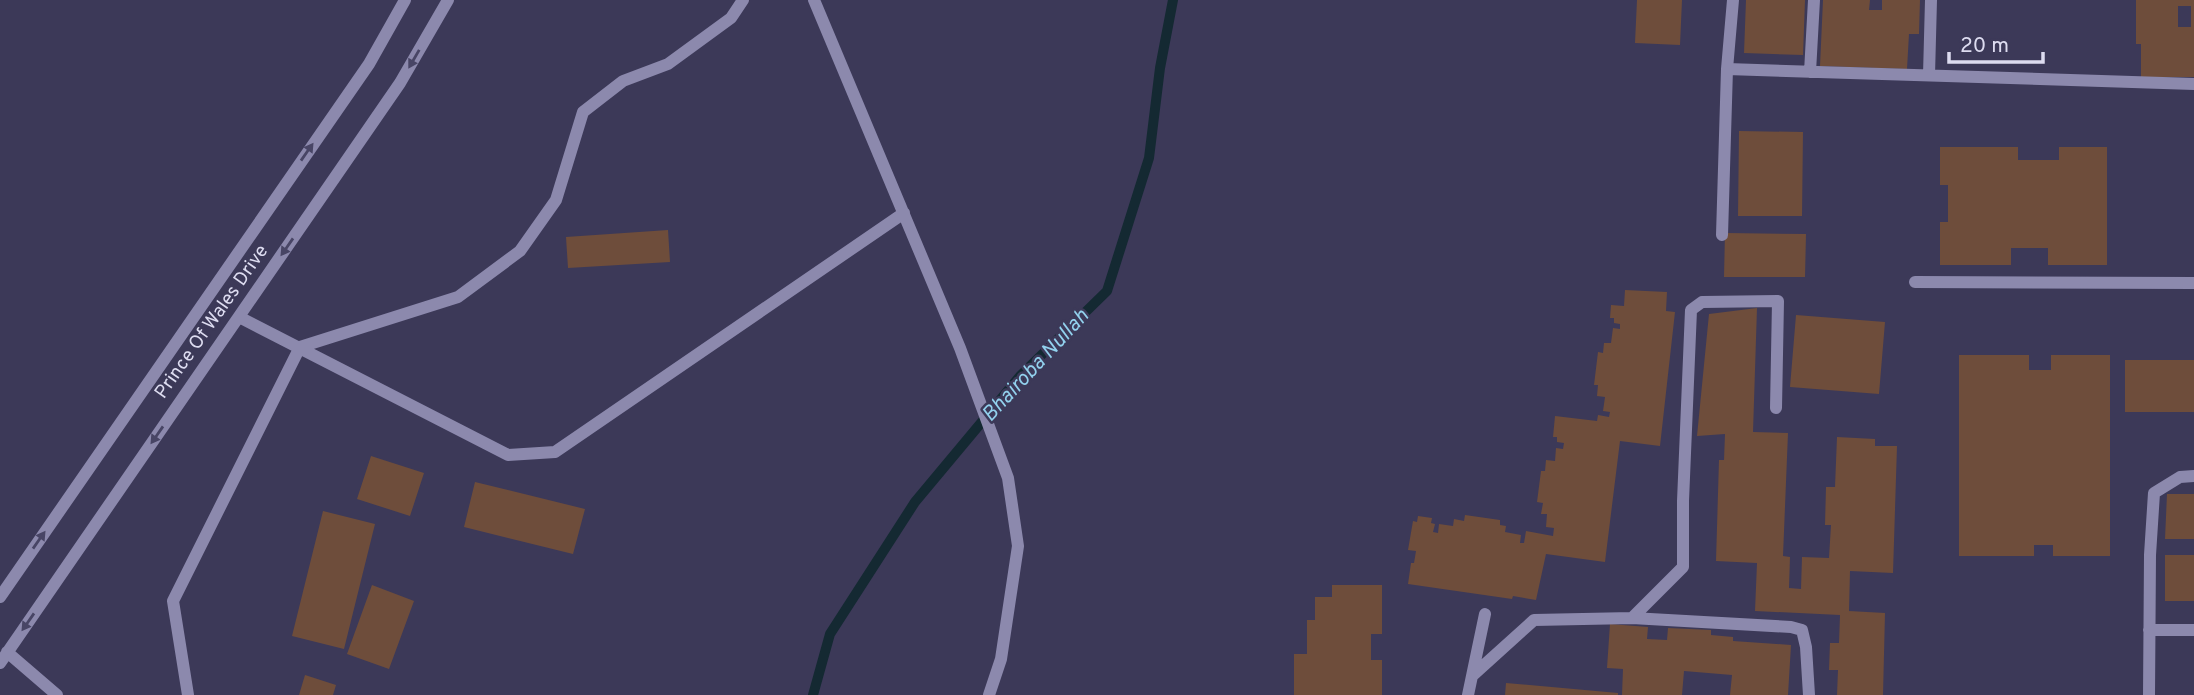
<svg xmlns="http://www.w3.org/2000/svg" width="2194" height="695" font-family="Overpass,sans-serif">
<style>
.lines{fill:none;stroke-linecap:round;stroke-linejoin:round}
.stream{stroke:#142932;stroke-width:10}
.building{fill:#6e4d3b;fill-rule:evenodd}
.minor{stroke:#8c89ad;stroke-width:12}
.oneway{fill:#484565}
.labels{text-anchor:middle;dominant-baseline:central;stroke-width:5;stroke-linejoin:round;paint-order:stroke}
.street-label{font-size:19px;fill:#dddcf0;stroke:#3c3958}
.water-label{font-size:21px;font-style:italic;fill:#92d1ed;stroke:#3c3958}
</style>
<rect width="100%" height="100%" fill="#3c3958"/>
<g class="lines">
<path class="stream" d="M813,695L830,634L915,502L1021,375L1107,291L1149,158L1160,68L1173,0"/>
</g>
<path class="building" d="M1637,0H1682L1680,45L1635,43Z
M1746,0H1805L1803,55L1744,53Z
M1823,0H1870L1869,10H1882V0H1920L1919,34H1909L1907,69L1820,66Z
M2136,0H2194V77H2141V44H2136ZM2178,6H2191V27H2178Z
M1739,131L1803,132L1802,216H1738Z
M1940,147H2018V160H2059V147H2107V265H2048V248H2011V265H1940V222H1948V185H1940Z
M668,230L670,262L568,268L566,237Z
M1725,233L1806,234L1805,277H1724Z
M1625,290L1667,292L1666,311L1675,312L1660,446L1620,441L1605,562L1546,554L1536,600L1513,596L1512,599L1408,584L1411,563H1414L1416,551L1408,550L1413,521L1417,522L1418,516L1432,518L1431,523L1435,524L1433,532L1438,533L1439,524L1453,526L1454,519L1464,521L1465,515L1500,520V525L1506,526L1505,532L1521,535L1520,543H1524L1526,531L1553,536L1554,528L1546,527L1547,514H1541L1543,503L1537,502L1541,471H1545L1546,460L1555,461L1556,448L1563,449L1564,443L1557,442V437H1553L1555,416L1597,421L1598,415L1609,417L1610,412L1603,411L1605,397L1597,396L1598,385H1594L1598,352L1603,353L1604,343H1611L1613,328L1620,329V324L1614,323V318H1610L1611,305L1624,306Z
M1757,308L1753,432L1788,433L1783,556L1790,557L1789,588L1801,589L1802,557L1829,558L1831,525H1825L1826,487H1835L1837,437L1875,439V446H1897L1893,573L1850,571L1849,611L1885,613L1883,695H1837L1838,670H1829L1830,643H1839L1840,615L1755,611L1757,563L1716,561L1719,460H1724L1725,434L1697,436L1709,314Z
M1796,315L1885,322L1879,394L1790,387Z
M1959,355H2029V370H2051V355H2110V556H2053V545H2034V556H1959Z
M2125,360H2194V412H2125Z
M371,456L424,473L410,516L357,499Z
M475,482L585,509L573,554L464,527Z
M2167,494H2194V539H2165Z
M323,511L375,524L344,649L292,636Z
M2165,555H2194V601H2165Z
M372,585L414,601L389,669L347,654Z
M1332,585H1382V634H1371V660H1382V695H1294V654H1307V620H1315V597H1332Z
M1610,624L1648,627L1647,639L1667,640L1668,628L1711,630V635L1733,637V641L1791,645L1788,695H1730L1732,675L1684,671L1682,695H1622L1623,669L1607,668Z
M305,675L336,685L333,695H299Z
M1506,683L1618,693V695H1505Z"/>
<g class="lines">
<path class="minor" d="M814,0L960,348L1008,478L1018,546L1001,659L989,695
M1727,69L2194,84
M1810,72L1814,0
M1929,75L1931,0
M1722,235L1727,69L1733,0
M1915,282L2194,283
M239,317L508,455L555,452L904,213
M0,597L369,64L405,0
M1632,618L1791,627L1802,630L1806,647L1809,695
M2149,630H2194
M7,652L57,695
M0,663L400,83L448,0
M1472,676L1534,620L1632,618L1683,567V501L1691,310L1702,302L1778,301L1776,408
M188,695L173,601L300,347L458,297L520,251L556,200L583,112L623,81L668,64L731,18L743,0
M1468,695L1485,614
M2149,695L2150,555L2154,493L2180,477L2194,476"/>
</g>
<defs><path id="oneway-solid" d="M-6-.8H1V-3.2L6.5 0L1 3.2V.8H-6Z" transform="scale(1.75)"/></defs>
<g class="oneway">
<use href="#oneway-solid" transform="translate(414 59) rotate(120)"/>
<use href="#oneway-solid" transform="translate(307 152) rotate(-55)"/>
<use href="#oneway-solid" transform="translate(287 247) rotate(125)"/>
<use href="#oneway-solid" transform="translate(157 435) rotate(125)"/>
<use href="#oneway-solid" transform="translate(39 540) rotate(-55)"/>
<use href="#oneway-solid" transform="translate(28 622) rotate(125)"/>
</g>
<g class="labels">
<g class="street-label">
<text transform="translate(212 322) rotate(-55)">Prince Of Wales Drive</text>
</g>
<g class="water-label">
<text transform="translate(1036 366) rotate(-47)">Bhairoba Nullah</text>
</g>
</g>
<path d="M1949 52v10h94v-10" fill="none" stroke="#dddcf0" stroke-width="3.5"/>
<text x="1960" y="52" font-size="21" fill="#dddcf0" stroke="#3c3958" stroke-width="5" paint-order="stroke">20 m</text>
</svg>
